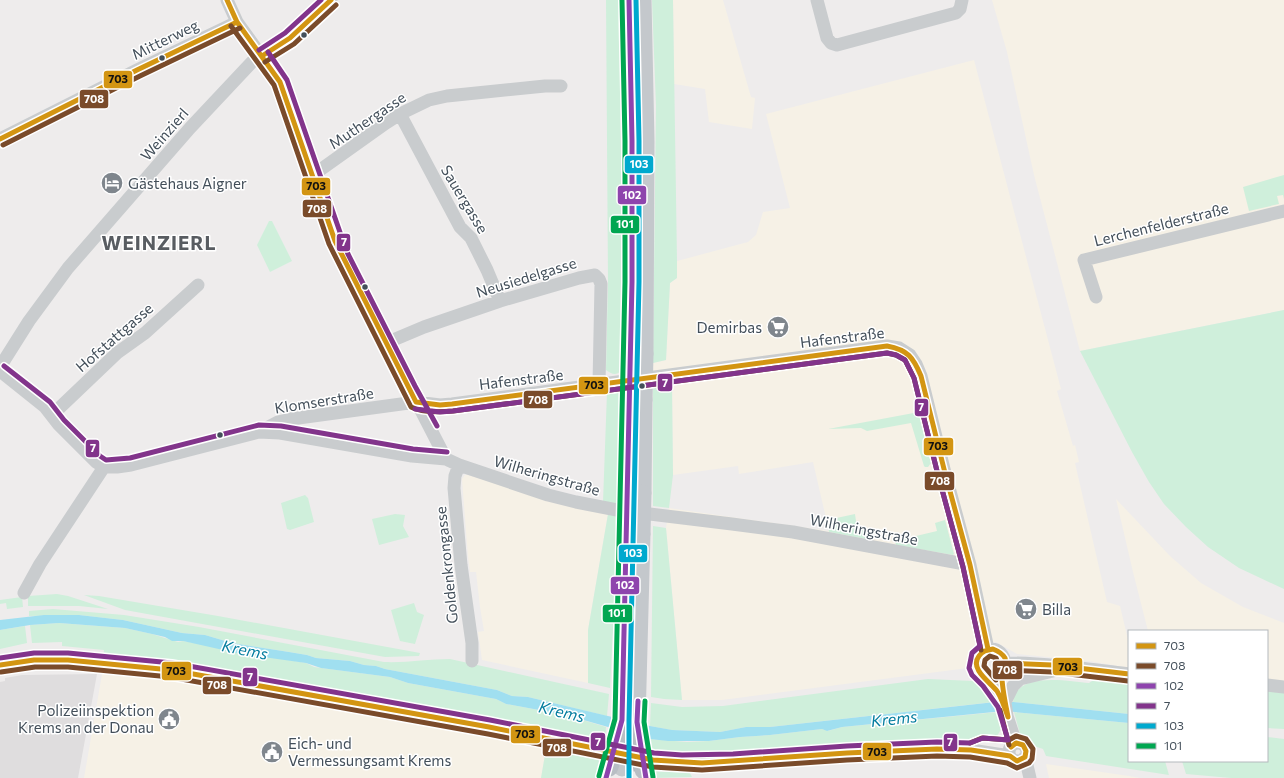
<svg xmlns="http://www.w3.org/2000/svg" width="1284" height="778" font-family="Commissioner,sans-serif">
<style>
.commercial{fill:#f6f1e6}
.education{fill:#dfddde}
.green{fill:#cfefdb}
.water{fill:#a0dff0}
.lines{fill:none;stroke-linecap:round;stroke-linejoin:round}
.minor{stroke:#c9ccce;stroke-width:13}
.major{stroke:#c4c8cc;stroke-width:17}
.highway-bridge-casing{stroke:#b1b6bd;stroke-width:21;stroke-linecap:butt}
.major-bridge{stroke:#c4c8cc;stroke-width:17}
.highway-bridge{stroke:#b8bec4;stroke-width:19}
.bus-1-casing{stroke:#fff;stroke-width:8}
.bus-2-casing{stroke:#fff;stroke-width:8}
.bus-3-casing{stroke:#fff;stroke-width:8}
.bus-4-casing{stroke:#fff;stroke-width:8}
.bus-5-casing{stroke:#fff;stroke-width:8}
.bus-6-casing{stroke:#fff;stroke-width:8}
.bus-1{stroke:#d39512;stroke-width:5}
.bus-2{stroke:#7a4b2a;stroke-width:5}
.bus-3{stroke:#8e44ad;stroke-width:5}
.bus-4{stroke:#82348b;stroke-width:5}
.bus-5{stroke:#00a9ce;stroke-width:5}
.bus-6{stroke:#00a651;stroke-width:5}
.bus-dot{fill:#434f5a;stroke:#fff;stroke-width:1.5}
.labels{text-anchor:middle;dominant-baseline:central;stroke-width:3;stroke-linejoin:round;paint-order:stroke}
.street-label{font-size:15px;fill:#434f5a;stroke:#fff}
.poi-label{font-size:15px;fill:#434f5a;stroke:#fff;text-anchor:start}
.water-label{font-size:16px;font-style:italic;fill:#047d9f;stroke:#fff}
.district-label{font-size:19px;font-weight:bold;letter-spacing:1px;fill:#585c61;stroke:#fff}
.line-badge{stroke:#fff;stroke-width:1.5}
.badge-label{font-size:11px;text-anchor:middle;font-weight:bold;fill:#fff}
.pale-badge-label{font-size:11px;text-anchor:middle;font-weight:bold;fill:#111}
</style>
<rect width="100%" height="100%" fill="#eeecec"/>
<path class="commercial" d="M673,0H723L751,97L755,98L752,129L709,122L705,89L674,84Z
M992,0H1284V310L1080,351L1034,175L1007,52Z
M974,60L1061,389L1057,391L1073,446L1075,445L1079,462L1075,463L1107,602L1120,606L1129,644V668L1089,661L1017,654L996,642H985L977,646L971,653L968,661V668L722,700H682L666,528L669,508L829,531L813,462L739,474L738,466L673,475L672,384L653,388V363L666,360L670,283L677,278V261L748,242L756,235L763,212L790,208L766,114Z
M465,475H468L608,514L588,630V683L482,660L478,632L484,631L480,607L476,572H470L468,557L462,479Z
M1116,499L1170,556L1201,583L1243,607L1284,623V681L1267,680V631H1148L1133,572Z
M103,658L605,744L602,761L546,749L541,778H84L102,674Z
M1046,764L1129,776L1140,778H1049Z"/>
<path class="education" d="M97,674L78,778H0V682L5,681V678L22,675Z"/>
<path class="green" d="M606,0H619L622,232L621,358V371C616,376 611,374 606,370L608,282Z
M652,0H673L677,261V278L670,283L666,360L653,363L656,106Z
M1284,175V199L1283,195L1277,196L1279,204L1249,211L1243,187Z
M269,221H272L292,261L270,272L257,245Z
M1284,310V589L1239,568L1208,547L1186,527L1164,504L1149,482L1132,452L1080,351Z
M672,384L673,475L669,508L653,506V388Z
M620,391L618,504L603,502L607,392Z
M919,412L931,463L928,467H925L924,466L911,423L867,431L861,428L828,429Z
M305,495L308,498L314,522L290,530L287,529L281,503Z
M395,514L405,515L403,526L409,537L379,545L372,519Z
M608,514L618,516L616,570L610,688L588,683V630Z
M855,514L857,528L874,531V535L871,540L829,532L827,520Z
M945,520L954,554L953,555L896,545L895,541L937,531L935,523Z
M653,526L666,528L682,700L664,699L651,697Z
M57,594L68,596L108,609L79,606H28V596Z
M84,595L99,596L218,616L420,653L419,656L385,657L125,610Z
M22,597L23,607L7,609L6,603L0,604V600Z
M414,603L417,612L424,615L415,644L400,641L391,610Z
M53,609L124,615L199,627L384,662C406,663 428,659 450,659L609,694L607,716L528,697L512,696L497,690L385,669L376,666L364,665L350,661L316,658L307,655L289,652L232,643L205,635L182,633L123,620L79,615L29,616V611Z
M59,623L125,628L152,634L178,642L183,641L306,663L314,667L390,677L408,683L496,699L506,704L566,715L606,727L605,744L103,658L104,650L62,646V642L32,643L30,625Z
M25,626L27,643L0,649V630Z
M928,679L973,681L989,694L994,702L770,727H746L720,732L671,730L650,726L651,703L682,707L723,706Z
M1110,679L1129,680V714L1013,702C1016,671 1068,681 1089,683L1092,681Z
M1267,691L1284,693V729L1267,728Z
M998,712C1002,726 1004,733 989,741L862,745L833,748L821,747C764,752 707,759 651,751L650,739L687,742L709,741L740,737L770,735L822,729L828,731L842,727Z
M1014,712L1129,723V761H1165L1169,775L1046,756L1043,749L1028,744L1022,741Z
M1267,737L1284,739V778H1231L1186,774L1182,761H1267Z
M546,749L602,761L599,778H541Z
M652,771L690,773L692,777L653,778Z"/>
<path class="water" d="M44,615H79L123,620L182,633L205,635L232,643L289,652L307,655L316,658L350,661L364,665L376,666L385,669L497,690L512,696L528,697L650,726L672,730L720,732L746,727H770L1004,701L1129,714V723L1004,711L842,727L827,731L822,729L770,735L740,737L709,741H668L650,739L566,715L506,704L496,699L408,683L390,677L321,668L306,663L241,654L183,641H172L165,637L152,634L125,628L59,623L30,625L0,630V620Z"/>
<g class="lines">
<path class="minor" d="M227,0L237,22L280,82L335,241L342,257L446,459
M817,0L827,38L831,43L837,45L956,13L960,9L962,0
M400,114L460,227L471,238L487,270L500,301
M0,139L137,70L237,22
M313,175L386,123L400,114L429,100L447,96L545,86H561
M1096,297L1084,260L1284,211
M386,343L424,327L500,301L579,278L595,275L599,279L601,284L599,384
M0,367L29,321L68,268L190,128L252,62L271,52L300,29L331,0
M0,371L45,407L59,425L96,462L104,467H117L131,465L259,432L278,422L291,419L416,402L440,405L452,404L887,346L899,348L910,355L916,364L921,376L944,469L970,565L988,649
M52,415L117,353L145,333L198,285
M259,432L280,433L412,456L446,459L459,465L548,495L576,502L617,510L732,524L793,532L970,565
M459,465L455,476L454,488L461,565L472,643V661
M24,593L40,564L104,467
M1006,663C1047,663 1088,669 1129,674
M0,665L34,660H68L171,670L489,727L653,760L702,763L847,753L937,749L971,750L1010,756
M983,676C1013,687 1010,643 987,650C982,651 978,656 977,661C976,663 976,667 978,670C980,674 985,678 988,681C994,688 999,696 1004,704
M1267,685L1284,687
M1004,695L1007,716L1016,743
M1004,704L1013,686L1020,679L1061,669
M1009 752a9 9 0 1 1 18 0a9 9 0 1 1-18 0Z
M1025,757L1030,778"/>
<path class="major" d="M629,0L632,141L631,356
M643,0L646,141L645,354
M628,491L630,402
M643,493L644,400
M622,720L627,532
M637,722L642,534"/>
<g class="highway-bridge-casing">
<path id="highway-bridge" d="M637,722L644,770
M609,767L622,720"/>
</g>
<path class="major-bridge" d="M644,400L645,354
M630,402L631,356
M627,532L628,491
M642,534L643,493
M622,734V768"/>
<use href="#highway-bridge" class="highway-bridge"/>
<g class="bus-1-casing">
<path id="bus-1" d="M227,0L237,22L280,82L335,241L416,402L440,405L452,404L887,346C908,350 913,357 921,376L944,469L970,565L988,649
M262,56L290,38L331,0
M0,139L137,70L237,22
M993,649C998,651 1002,653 1005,658C1007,664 1003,668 1002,673C1001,684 1006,706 1008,717C1005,708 1002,699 997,691C990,682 969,669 979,656C982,651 987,650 993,649Z
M1006,663L1052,665L1129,674
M0,665L34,660H68L171,670L489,727L653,760L702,763L847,753L937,749L971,750L1010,756L1017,761L1025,757L1026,751L1023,745L1016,743L1011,747"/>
</g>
<g class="bus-2-casing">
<path id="bus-2" d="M231,26L274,85L329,244L411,407C422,413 441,412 453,411L887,353L896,355L905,360L914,378L937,471L963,567L981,650
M265,62L294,44L336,5
M3,145L140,76L240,28
M990,656L996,658L998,663L996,680L984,666L985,660Z
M1006,670L1052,672L1128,681
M1,672L35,667H68L170,677L488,734L653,767L702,770L847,760L937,756L970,757L1007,763L1017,768L1029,763L1032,759L1033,749L1026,739L1016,736L1009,740L982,738L970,743
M1000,710L1009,745"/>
</g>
<g class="bus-3-casing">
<path id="bus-3" d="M638,701L637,722L646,778
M606,778L622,720L632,282V141L629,0"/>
</g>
<g class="bus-4-casing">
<path id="bus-4" d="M259,50L285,33L321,0
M268,52L287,80L342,238L348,254L415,386L437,426
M4,366L50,402L64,420L100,456L106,460L130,458L259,425L281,426L413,449L447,452
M0,658L34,653H68L172,663L490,720L654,753L682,755L733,754L847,746L937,742L970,743L983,738L1008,740L998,707L983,686L972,675L969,668L972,653L980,646L963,567L937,471L914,378L905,360L896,355L887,353L453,411L440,412L415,409"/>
</g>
<g class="bus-5-casing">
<path id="bus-5" d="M629,778V720L639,282V141L636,0"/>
</g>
<g class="bus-6-casing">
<path id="bus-6" d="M645,701L644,722L653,777
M599,776L615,719L625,282V141L622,0"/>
</g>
<use href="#bus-1" class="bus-1"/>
<use href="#bus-2" class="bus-2"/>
<use href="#bus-3" class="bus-3"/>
<use href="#bus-4" class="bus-4"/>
<use href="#bus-5" class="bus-5"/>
<use href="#bus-6" class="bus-6"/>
</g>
<defs>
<g id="hotel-disc" transform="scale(1.15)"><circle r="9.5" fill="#7f868d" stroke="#fff"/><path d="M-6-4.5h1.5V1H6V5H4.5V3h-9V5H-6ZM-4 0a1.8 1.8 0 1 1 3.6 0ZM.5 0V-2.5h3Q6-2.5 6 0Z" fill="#fff"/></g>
<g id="supermarket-disc" transform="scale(1.15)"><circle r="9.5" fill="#7f868d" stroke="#fff"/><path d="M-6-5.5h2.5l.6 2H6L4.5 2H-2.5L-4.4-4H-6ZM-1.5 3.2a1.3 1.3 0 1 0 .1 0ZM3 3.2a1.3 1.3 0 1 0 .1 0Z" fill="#fff"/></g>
<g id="civic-disc" transform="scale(1.15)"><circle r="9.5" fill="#7f868d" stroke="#fff"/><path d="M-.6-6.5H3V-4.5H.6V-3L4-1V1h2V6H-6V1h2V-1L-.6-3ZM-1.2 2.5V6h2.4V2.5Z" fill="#fff"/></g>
</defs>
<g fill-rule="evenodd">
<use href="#hotel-disc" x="112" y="183"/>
<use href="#supermarket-disc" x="778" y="327"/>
<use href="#supermarket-disc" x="1026" y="609"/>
<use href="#civic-disc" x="169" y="719"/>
<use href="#civic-disc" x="272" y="752"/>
</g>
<g class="bus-dot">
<circle cx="304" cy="35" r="3.5"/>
<circle cx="162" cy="58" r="3.5"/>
<circle cx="365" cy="287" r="3.5"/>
<circle cx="642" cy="386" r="3.5"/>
<circle cx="220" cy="435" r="3.5"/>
</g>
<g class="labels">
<g class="street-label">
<text transform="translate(165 39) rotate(-26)">Mitterweg</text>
<text transform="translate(367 120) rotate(-34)">Muthergasse</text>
<text transform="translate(164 134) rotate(-49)">Weinzierl</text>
<text transform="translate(465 199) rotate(59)">Sauergasse</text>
<text transform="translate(1161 224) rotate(-14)">Lerchenfelderstraße</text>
<text transform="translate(526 277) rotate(-17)">Neusiedelgasse</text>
<text transform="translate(114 337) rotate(-41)">Hofstattgasse</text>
<text transform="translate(842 337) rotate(-7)">Hafenstraße</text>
<text transform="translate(521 379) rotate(-7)">Hafenstraße</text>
<text transform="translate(324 400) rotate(-9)">Klomserstraße</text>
<text transform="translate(547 475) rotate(16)">Wilheringstraße</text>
<text transform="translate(864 529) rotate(11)">Wilheringstraße</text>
<text transform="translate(446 565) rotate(-96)">Goldenkrongasse</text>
</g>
<g class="poi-label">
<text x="128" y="183">Gästehaus Aigner</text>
<text x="762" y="327" text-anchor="end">Demirbas</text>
<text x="1042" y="609">Billa</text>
<text x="154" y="710" text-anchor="end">Polizeiinspektion<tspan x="154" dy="17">Krems an der Donau</tspan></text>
<text x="288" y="743">Eich- und<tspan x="288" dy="17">Vermessungsamt Krems</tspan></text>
</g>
<g class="water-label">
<text transform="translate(245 649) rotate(11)">Krems</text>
<text transform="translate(562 711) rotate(13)">Krems</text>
<text transform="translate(894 718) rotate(-6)">Krems</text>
</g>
<g class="district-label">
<text x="159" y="242">WEINZIERL</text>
</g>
</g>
<g class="line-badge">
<rect x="103" y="70" width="30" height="19" rx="4" fill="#d39512"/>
<rect x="79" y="89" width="30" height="20" rx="4" fill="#7a4b2a"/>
<rect x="624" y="155" width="30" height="19" rx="4" fill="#00a9ce"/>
<rect x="301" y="177" width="30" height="19" rx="4" fill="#d39512"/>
<rect x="617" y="185" width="30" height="20" rx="4" fill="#8e44ad"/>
<rect x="302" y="199" width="30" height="19" rx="4" fill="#7a4b2a"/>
<rect x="610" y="215" width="30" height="19" rx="4" fill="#00a651"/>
<rect x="336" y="233" width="15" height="19" rx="4" fill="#82348b"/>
<rect x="657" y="373" width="16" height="19" rx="4" fill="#82348b"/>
<rect x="578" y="376" width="31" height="19" rx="4" fill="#d39512"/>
<rect x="523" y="390" width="30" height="19" rx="4" fill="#7a4b2a"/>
<rect x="914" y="398" width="15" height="19" rx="4" fill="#82348b"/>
<rect x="923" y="437" width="31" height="19" rx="4" fill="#d39512"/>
<rect x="85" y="439" width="15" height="19" rx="4" fill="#82348b"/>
<rect x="924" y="471" width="31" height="20" rx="4" fill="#7a4b2a"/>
<rect x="618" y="544" width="30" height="19" rx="4" fill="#00a9ce"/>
<rect x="610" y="576" width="30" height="19" rx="4" fill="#8e44ad"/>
<rect x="602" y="604" width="31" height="19" rx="4" fill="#00a651"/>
<rect x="1052" y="657" width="31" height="19" rx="4" fill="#d39512"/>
<rect x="992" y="660" width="31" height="20" rx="4" fill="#7a4b2a"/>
<rect x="161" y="661" width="31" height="20" rx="4" fill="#d39512"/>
<rect x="242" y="667" width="16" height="20" rx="4" fill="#82348b"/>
<rect x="202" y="676" width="30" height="19" rx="4" fill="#7a4b2a"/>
<rect x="510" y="725" width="31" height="19" rx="4" fill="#d39512"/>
<rect x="590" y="732" width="16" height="19" rx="4" fill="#82348b"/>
<rect x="943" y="733" width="15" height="19" rx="4" fill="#82348b"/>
<rect x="542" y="738" width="30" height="19" rx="4" fill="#7a4b2a"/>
<rect x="862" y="742" width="30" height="19" rx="4" fill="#d39512"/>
</g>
<g class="badge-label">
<text x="94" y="103">708</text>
<text x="639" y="168">103</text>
<text x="632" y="199">102</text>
<text x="317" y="213">708</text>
<text x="625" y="228">101</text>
<text x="344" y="246">7</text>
<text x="665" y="387">7</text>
<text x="538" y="404">708</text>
<text x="921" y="411">7</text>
<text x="93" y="452">7</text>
<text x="940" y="485">708</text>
<text x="633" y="557">103</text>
<text x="625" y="589">102</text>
<text x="617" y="617">101</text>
<text x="1007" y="674">708</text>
<text x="250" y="681">7</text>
<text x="217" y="689">708</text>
<text x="598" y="746">7</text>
<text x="950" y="746">7</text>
<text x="557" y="752">708</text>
</g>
<g class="pale-badge-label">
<text x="118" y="83">703</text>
<text x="316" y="190">703</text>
<text x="594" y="389">703</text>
<text x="938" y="450">703</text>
<text x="1068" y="671">703</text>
<text x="176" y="675">703</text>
<text x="525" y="738">703</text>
<text x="877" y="756">703</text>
</g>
<rect x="1128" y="630" width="140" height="132" fill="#ffffff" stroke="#b4b9bd"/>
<rect x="1136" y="643" width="20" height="6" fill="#d39512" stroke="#b4b9bd"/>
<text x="1164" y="650" font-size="12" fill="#434f5a">703</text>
<rect x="1136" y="663" width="20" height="6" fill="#7a4b2a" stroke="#b4b9bd"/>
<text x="1164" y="670" font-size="12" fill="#434f5a">708</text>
<rect x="1136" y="683" width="20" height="6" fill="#8e44ad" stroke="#b4b9bd"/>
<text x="1164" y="690" font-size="12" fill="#434f5a">102</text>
<rect x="1136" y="703" width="20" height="6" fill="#82348b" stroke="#b4b9bd"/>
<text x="1164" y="710" font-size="12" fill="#434f5a">7</text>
<rect x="1136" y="723" width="20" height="6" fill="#00a9ce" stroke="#b4b9bd"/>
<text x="1164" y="730" font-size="12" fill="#434f5a">103</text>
<rect x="1136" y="743" width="20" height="6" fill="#00a651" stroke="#b4b9bd"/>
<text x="1164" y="750" font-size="12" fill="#434f5a">101</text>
</svg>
